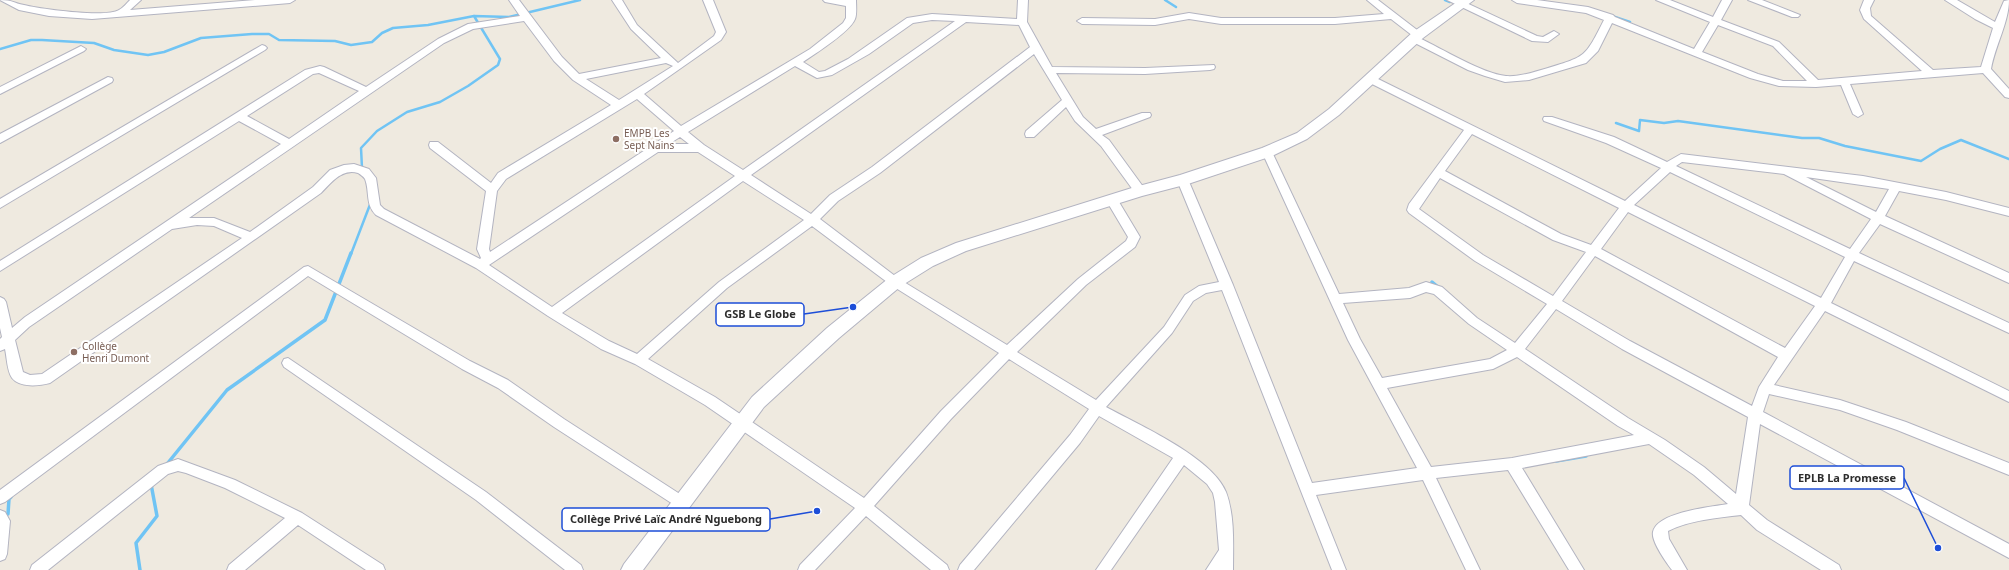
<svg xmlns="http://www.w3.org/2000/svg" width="2009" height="570" font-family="'Noto Sans',sans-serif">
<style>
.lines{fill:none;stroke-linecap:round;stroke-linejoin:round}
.stream-far1{stroke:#70c4f4;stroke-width:2.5}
.stream{stroke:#70c4f4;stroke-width:3.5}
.street-casing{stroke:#b3b4c1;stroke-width:2}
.secondary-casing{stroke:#b3b4c1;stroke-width:2}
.street{fill:#fff;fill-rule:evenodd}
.secondary{fill:#fff;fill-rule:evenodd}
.education-dot{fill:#8d6e63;stroke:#fff;stroke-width:1.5}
.labels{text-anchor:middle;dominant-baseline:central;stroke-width:4;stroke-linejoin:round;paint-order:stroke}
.education-label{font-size:10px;fill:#785e54;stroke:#fff;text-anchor:start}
.leader{fill:none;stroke:#1d4ed8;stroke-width:1.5}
.callout-dot{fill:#1d4ed8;stroke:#fff;stroke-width:1.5}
.callout{fill:#fff;stroke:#1d4ed8;stroke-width:1.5}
.callout-label{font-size:11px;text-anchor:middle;font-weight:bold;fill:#2d2d2d}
</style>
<rect width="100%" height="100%" fill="#efeae0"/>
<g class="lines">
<path class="stream-far1" d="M1165,0L1176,7
M1445,0L1450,2
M1612,16L1630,22
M0,49L31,40H42L94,43L114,50L148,55L164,52L201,38L252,34H269L279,40L335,41L351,45L372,42L382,33L393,28L428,25L474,16L509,17L580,0
M1616,123L1639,131L1640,120L1664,123L1678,121L1802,138H1819L1845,146L1921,161L1940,149L1961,140L2009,159
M362,168L361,148L377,131L407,112L440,102L468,86L498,65L500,59L474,16
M351,254L371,202"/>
<path class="stream" d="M1432,282L1438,287
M1556,461L1586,456
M167,464L227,390L325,320L351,253
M8,514L9,499L11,497
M140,570L136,543L157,516L151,484"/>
<g class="street-casing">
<path id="street" d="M0,0C13,0 13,3 24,5C40,9 106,18 119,10C123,8 127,3 130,0H141L130,10L255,0H295L290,3L92,19L49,16L19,10Z
M509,0H519L562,57L579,74L661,58L631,29L612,0H622L637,25L678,63L714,36L716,32L703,0H713L726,32L721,40L644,94L681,126L810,49L843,23L846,18V6L825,2L823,0H856C856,5 857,14 855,19C851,31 815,54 803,62L819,72L825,71L848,59L907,18L932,14L1017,19L1018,0H1028L1027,22L1052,67L1145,68L1214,65L1215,67L1214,69L1210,70L1145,74L1056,73L1083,117L1096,129L1142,113H1150L1151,115L1150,117L1102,135L1109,140L1144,188L1146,191L1144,194H1136L1101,146L1075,121L1066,107L1034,137H1026L1025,134L1026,131L1062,100L1034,54L880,173L838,201L820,219L899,279L1007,345L1078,279L1126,241L1128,237L1106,200L1112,196L1116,197L1140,237L1135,247L1086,285L1017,352L1096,400L1164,327L1185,295L1199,286L1219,282L1177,180L1179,177H1187L1233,285L1312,483L1417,468L1348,340L1262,152L1263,149L1267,148L1272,152L1339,294L1409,288L1426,282L1442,287L1477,318L1515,343L1547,304L1475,261L1409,213L1407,210L1409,204L1464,130L1366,81L1365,79L1366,77H1374L1625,201L1661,168L1606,143L1544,121L1543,119L1544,117H1552L1614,137L1667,162L1681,154L1863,176L1946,192L2009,208V216L1946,200L1899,191L1885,216L2009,273V283L1880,224L1859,253L2009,323V333L1854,261L1831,303L2009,391V402L1825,311L1774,385L1840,400L1906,422L2009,463V475L1897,430L1840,410L1769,394L1763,412L2009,544V558L1760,424L1749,505L1767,520L1839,565L1841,570H1821L1757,530L1741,515C1717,518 1690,520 1668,531L1669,539L1687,570H1672C1666,562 1651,541 1653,532C1657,512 1711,507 1728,504L1694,475L1649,444L1522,468L1584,570H1569L1508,470L1436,478L1480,570H1466L1423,480L1316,495L1346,570H1332L1222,290L1206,293L1193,301L1172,333L1106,407C1139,425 1212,457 1226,492C1235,516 1233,545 1233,570H1206L1219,550L1215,502L1213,493L1207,484L1184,465L1111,570H1096L1173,458L1099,416L1080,443L974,570H958L960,565L1070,435L1089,409L1009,359L951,419L874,506L947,565L949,570H931L866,516L815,570H798L800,565L855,508L705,405L635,364L601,349L548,316L476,268L376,215C365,204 370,192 365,179C363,176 361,175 358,173C342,168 331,183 321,193L50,383C39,386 20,388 12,378C7,371 7,358 5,349L0,351V339L2,337L0,328V297L4,299L6,302L12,328L25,317L281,144L239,121L0,271V261L305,70L320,66L324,67L366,87L438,39L468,24L520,16ZM932,20L955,21L743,170L704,145L688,132L795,66L817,78L832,75L869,54L913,23ZM524,21L554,61L573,80L611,105L498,173L491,183L438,142H430L429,145L430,148L486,191L477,249L481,258L480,259L384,209L380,205L376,178L369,169L354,164L344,165L330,170L313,187L250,232L214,218H189L444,43L473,29ZM966,22L1019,25L1030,47L872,167L830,195L811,214L751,175ZM666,63L673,66L619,100L586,79ZM319,73L359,91L289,139L247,116L313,74ZM637,99L674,131L490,252L489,249L497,191L506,179ZM1472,134L1619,208L1591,245L1561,234L1445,171ZM680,137L689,144H669ZM658,152H698L735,176L552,307L489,265ZM1682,162L1784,174L1871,219L1850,249L1676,166ZM1670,172L1845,257L1821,298L1634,205ZM1806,177L1889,189L1876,212ZM1440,178L1553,240L1586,252L1553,296L1483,255L1419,209ZM743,181L804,220L719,282L637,354L609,341L562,313ZM1628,212L1815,306L1785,348L1601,249ZM197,225L214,226L242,238L42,374L30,375L23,372L15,340L29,327L172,229ZM812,226L891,285L999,353L941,411L864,498L715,397L648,359L727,288ZM1595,256L1778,357L1759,387L1752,406L1630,341L1562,301ZM1426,292L1434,294L1469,324L1507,350L1490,359L1382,378L1360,339L1343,303L1410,298ZM1556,309L1622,349L1748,417L1736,494L1704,467L1665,440L1628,418L1525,349ZM1517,357L1618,426L1634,435L1512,458L1431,467L1387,388L1493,369Z
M1367,0H1378L1421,33L1423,35L1419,38C1441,48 1483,74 1506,76C1520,77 1534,72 1548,68C1587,56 1585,57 1604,20L1586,13L1517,3L1512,0H1537L1588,7L1613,15L1615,17L1694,49L1710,22L1656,0H1670L1713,17L1722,0H1732L1721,20L1779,42L1818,80L1922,71L1864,19L1860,10L1864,0H1874L1870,8L1871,16L1933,70L1981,67L1993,28L1975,19L1945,0H1957L1995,22L2004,1L2009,0C2009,22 1995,46 1991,69L2009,89V98L2005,97L1983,73L1850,84L1863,114L1858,117L1853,114L1841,85L1816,87L1779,86L1750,78L1612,23L1598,51L1586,63L1529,80L1505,82L1485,76L1468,70L1411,41L1409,39L1413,36L1391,19L1335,24H1221L1189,19L1155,25L1082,24L1077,21L1082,18L1155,19L1189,13L1221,18H1335L1384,14ZM1718,25L1773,46L1807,81H1783L1758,74L1702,52Z
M1447,0H1460L1537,36L1543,37L1554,31L1559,34L1548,42L1532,41Z
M1748,0H1762L1800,15L1798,17H1792Z
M262,45L265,46L267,48L265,50L0,208V199Z
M81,46L86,49L84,51L0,94V87Z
M108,77L112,78L113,80L112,82L0,143V134Z
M308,266L470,361L508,380L564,419L686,498L688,502L686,506L681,508L676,506L554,427L498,388L462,369L308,276L5,502L0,504V490L304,267Z
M288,358L486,492L581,565L583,570H565L476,500L284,367L282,363L284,359Z
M178,459L235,480L302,513L383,565L385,570H366L298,525L245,570H227L229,565L285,518L225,488L186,473L178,471L168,474L48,570H30L32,565L158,466Z
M0,510L5,512L10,521L7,554L5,559L0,561Z"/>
</g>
<g class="secondary-casing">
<path id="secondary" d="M1460,0H1474L1423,38L1339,115L1307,139L1272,156L1188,184L1142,196L966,251L933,266L901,286L839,338L764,407L643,570H621L624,564L752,397L827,328L889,278L921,258L956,243L1135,187L1180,175L1262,148L1297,133L1329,109L1413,32Z"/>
</g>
<use href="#street" class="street"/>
<use href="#secondary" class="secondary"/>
</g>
<g class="education-dot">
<circle cx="616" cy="139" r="4"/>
<circle cx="74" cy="352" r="4"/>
</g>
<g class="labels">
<g class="education-label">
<text x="624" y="133">EMPB Les<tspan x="624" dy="12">Sept Nains</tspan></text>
<text x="82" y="346">Collège<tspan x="82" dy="12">Henri Dumont</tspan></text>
</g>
</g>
<path class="leader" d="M853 307L804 314M1938 548L1904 478M817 511L770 519"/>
<g class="callout-dot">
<circle cx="853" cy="307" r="4"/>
<circle cx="1938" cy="548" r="4"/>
<circle cx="817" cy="511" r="4"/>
</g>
<g class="callout">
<rect x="716" y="303" width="88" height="23" rx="4"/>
<rect x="1790" y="466" width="114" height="23" rx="4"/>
<rect x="562" y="508" width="208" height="23" rx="4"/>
</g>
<g class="callout-label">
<text x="760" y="318">GSB Le Globe</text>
<text x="1847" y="482">EPLB La Promesse</text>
<text x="666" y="523">Collège Privé Laïc André Nguebong</text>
</g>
</svg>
